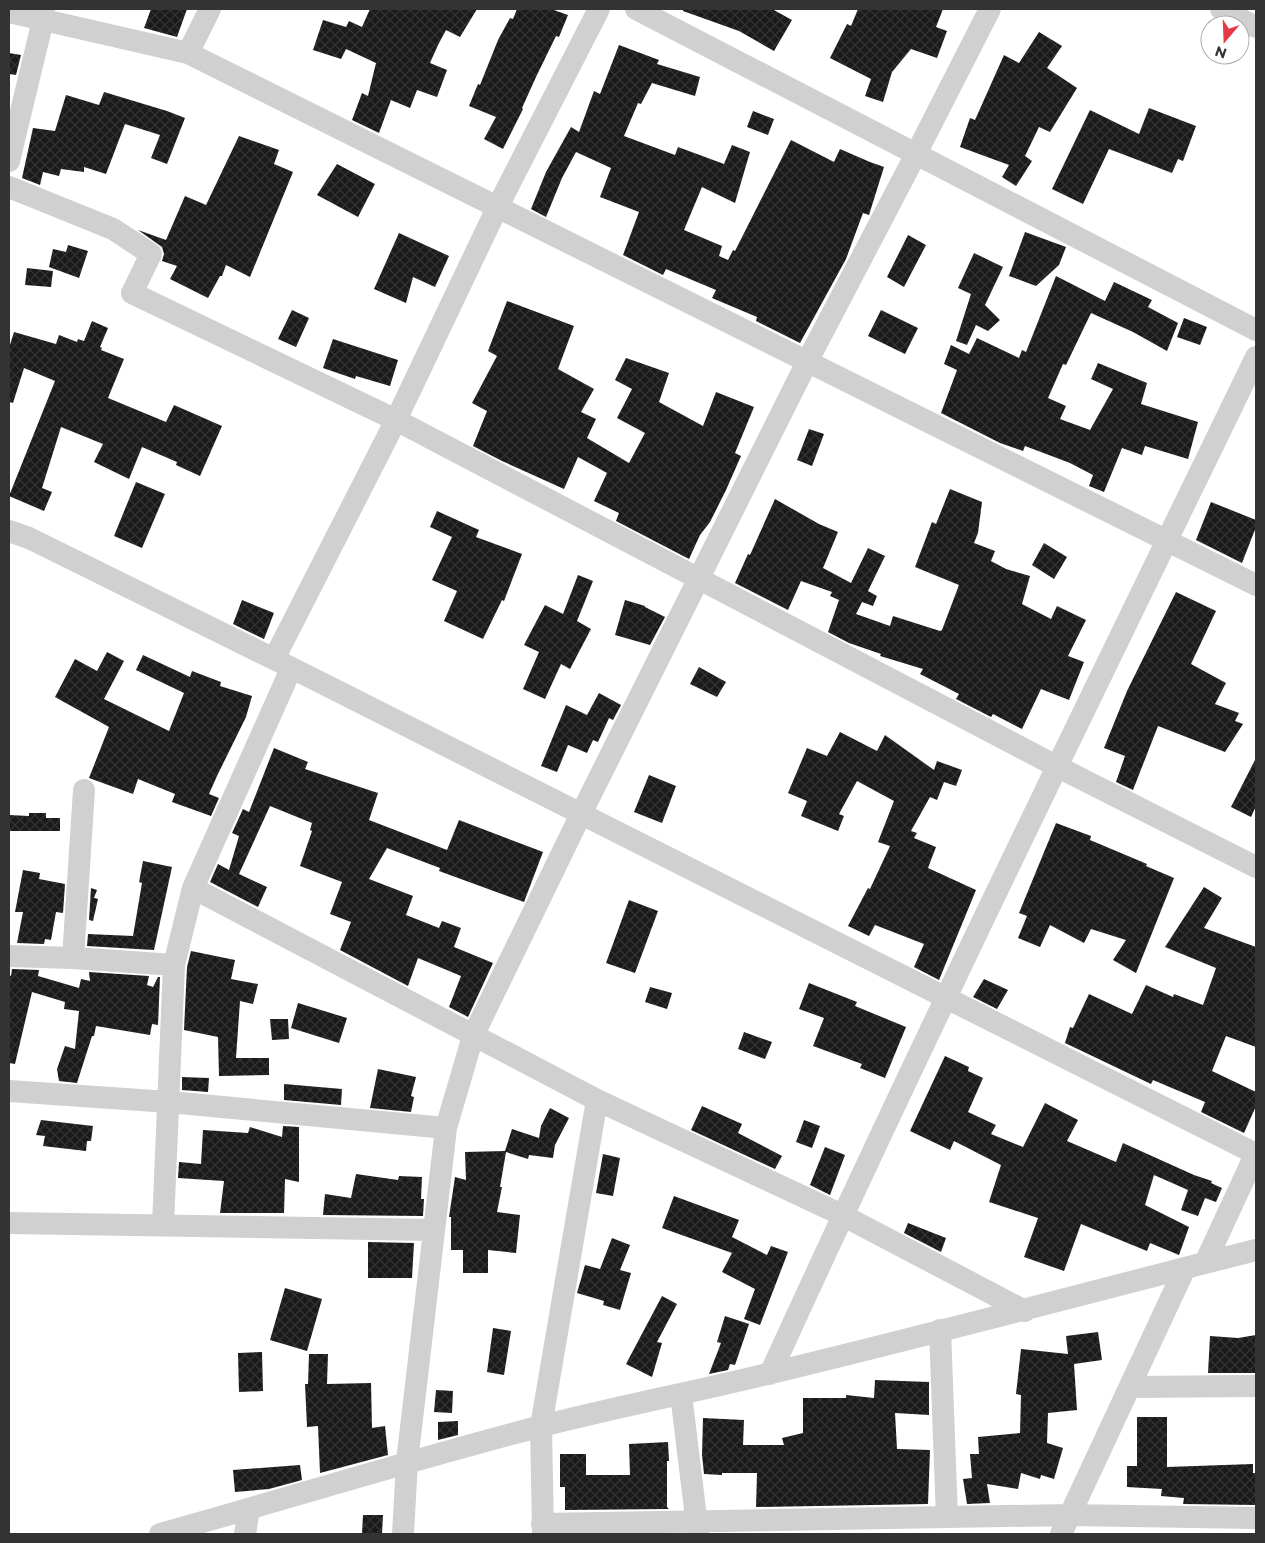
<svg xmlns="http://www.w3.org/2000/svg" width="1265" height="1543" font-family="Montserrat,sans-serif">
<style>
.building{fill:url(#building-cross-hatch)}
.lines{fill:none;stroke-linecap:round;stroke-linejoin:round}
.minor{stroke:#d0d0d0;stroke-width:22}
</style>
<defs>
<pattern id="building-cross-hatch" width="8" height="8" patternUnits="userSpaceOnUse" patternTransform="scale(1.25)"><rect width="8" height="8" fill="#1a1a1a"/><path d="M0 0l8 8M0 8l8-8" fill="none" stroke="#333"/></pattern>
</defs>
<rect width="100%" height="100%" fill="#fff"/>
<path class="building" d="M151,9H187L177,37L144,28Z
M370,9H477L460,37L446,30L438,45L430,63L447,70L437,97L417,90L410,108L391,100L379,133L352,120L362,93L368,96L376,63L346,49L341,59L313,50L323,20L346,27L349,21L362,27Z
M517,9H551L568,15L559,37L556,36L536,77L522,108L523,109L503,149L484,139L496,117L469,106L478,84L480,85L498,40L510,18L513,19Z
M683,9H772L792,20L774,51L739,31L683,11Z
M858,9H943L936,27L947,31L937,58L911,49L892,72L883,102L865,96L871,79L830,58L847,24L851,26Z
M1039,32L1062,46L1047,68L1077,88L1050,132L1039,127L1025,156L1032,161L1016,186L1002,177L1009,165L960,147L970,118L975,120L1004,55L1019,63Z
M619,45L659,60L657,64L700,77L695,96L652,83L641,104L638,103L624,136L675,155L678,147L724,164L732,145L750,152L735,203L702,187L684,230L722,246L719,256L728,260L733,250L735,251L791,140L834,162L840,149L870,162L884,167L869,215L863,213L846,259L800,343L756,321L757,317L712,298L716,290L666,269L663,275L623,255L639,212L600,197L611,168L576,152L562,178L546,217L531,209L546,172L571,127L579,132L594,91L600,94Z
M9,53L21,55L16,75L9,74Z
M104,92L167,111L185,118L167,164L151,158L160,135L125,124L106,174L84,167V172L61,169L59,176L43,172L40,185L22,178L33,128L55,131L66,95L99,105Z
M1149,108L1196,126L1183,161L1178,159L1172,173L1109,149L1083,204L1052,189L1090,110L1139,134Z
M753,111L774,119L768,135L747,127Z
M239,136L279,150L274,164L293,172L250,277L226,265L222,276H220L208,298L170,279L177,266L162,261L164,254L162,247L138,230L166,240L185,196L206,205Z
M337,164L375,184L358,217L317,195Z
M1025,232L1066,247L1059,265L1036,286L1009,276Z
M399,233L449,256L435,287L413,277L406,303L374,289Z
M908,235L926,245L904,287L887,277Z
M68,245L88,251L79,278L49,267L53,249L66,252Z
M974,253L1003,267L985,305L1000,320L988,331L976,325L967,345L956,341L971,294L958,288Z
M27,268L53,271L51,287L25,285Z
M1056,276L1105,301L1114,282L1152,300L1148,307L1178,323L1167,351L1133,332L1091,313L1066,365L1063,364L1048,398L1066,406L1060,419L1090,430L1113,389L1091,379L1098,363L1147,383L1141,404L1198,422L1188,459L1145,446L1142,455L1122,448L1104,492L1089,486L1093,475L1070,463L1025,446L1023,451L1000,443L941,413L957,370L944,364L951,345L969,354L977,338L1019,358L1022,350L1026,352Z
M507,301L574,326L558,369L594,389L581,412L596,419L587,438L629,463L645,433L617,418L632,389L615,380L626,358L669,373L659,402L703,426L716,392L754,407L735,453L741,456L726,490L710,522L700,535L689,559L616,521L619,513L594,501L607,473L578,457L564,489L502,461L473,446L487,411L472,403L497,356L488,351Z
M292,310L309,318L296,347L278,339Z
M881,310L918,328L905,354L868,336Z
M1184,318L1207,327L1200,345L1177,337Z
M92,321L108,328L100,347L102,348L101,350L124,359L108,398L166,422L174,405L222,426L200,476L176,465L177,462L142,447L129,479L94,462L103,444L61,427L42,488L52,492L44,511L9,496L55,381L24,368L13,403L9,402V348L14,332L56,344L59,335L77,342L78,339L84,341Z
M333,339L398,360L390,386L356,376L355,379L323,368Z
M809,429L824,434L812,466L797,460Z
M136,482L165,494L142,548L114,536Z
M950,489L982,502L978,533L974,543L995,551L991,561L1006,569L1030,576L1022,604L1051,619L1057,606L1086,620L1068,656L1084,662L1069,700L1041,689L1022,729L993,714L991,717L956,699L959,694L920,674L923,669L880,656L881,654L849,643L828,632L839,600L830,596L832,592L801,581L788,610L735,583L748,554L750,555L775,499L819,524L838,532L823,568L851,583L868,548L885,556L868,591L877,596L873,606L862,602L856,614L890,626L893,616L940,631L942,630L959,585L915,567L932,522L936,524Z
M1211,502L1256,520V527L1242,563L1196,540Z
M437,511L479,530L476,537L522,554L504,601L502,600L483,639L444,621L457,591L432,580L452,537L430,527Z
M1044,543L1067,557L1054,579L1032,565Z
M578,575L593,581L577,621L591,629L570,669L561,664L545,699L523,689L539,652L524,645L545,605L563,614Z
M1176,592L1216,611L1191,664L1226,683L1215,704L1239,713L1235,721L1243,724L1225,752L1158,726L1133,790L1116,782L1125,756L1104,748L1127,691Z
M242,600L274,613L264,639L233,624Z
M625,600L645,606V607L665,617L650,645L615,635Z
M107,652L124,661L104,699L169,731L184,693L136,670L143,655L190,677L192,671L221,682L220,686L252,696L246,717L217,776L209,794L219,798L211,816L172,802L175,794L138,779L133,794L89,778L109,727L55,697L75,659L97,671Z
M699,667L726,682L717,697L690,684Z
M599,693L621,705L613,720L609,718L598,742L593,740L587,753L568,745L557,772L541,766L566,705L587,715Z
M840,732L877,751L885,735L934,770L937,761L962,770L956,786L944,782L937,800L930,797L911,831L917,833L914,838L936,847L928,868L976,890L939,980L914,967L924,944L875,925L869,936L848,926L868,888L870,889L890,846L878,842L894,801L857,781L839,814L844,816L838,831L801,816L807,801L788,793L807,748L827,756Z
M274,748L308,762L305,769L378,793L369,820L447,850L459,820L543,852L524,902L439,871L440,868L387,848L369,879L413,896L406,915L439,928L442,921L461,928L454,947L493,963L468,1017L449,1007L461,976L418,958L408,986L340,950L351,922L330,914L342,882L300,866L312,831L310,830L312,823L270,806L239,874L267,887L258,907L210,882L218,864L229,870L239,836L232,833L243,809L249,812Z
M1256,758V806L1251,817L1231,807Z
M649,775L676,786L662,823L634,812Z
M29,813H46V818H60V831H9V815L29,816Z
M1056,823L1091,836L1090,840L1147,864L1146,866L1174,878L1136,973L1113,960L1126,940L1091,929L1084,943L1050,925L1040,947L1018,938L1027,916L1019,913Z
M143,861L172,867L154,950L87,946L88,934L133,936L142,883L139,882Z
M23,870L40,873L39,879L65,884L63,913L56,912L51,940L45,939L44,944L17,943L23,912H15Z
M1204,887L1222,898L1204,928L1256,947V1047L1226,1036L1212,1071L1256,1092V1106L1244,1133L1201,1112L1205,1102L1153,1080L1151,1084L1065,1043L1070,1027L1073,1028L1089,994L1132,1014L1146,985L1173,997L1174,994L1203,1005L1216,968L1165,947Z
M91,888L97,890L94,898L98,899L93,921L89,920Z
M629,900L658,911L635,973L606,963Z
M191,951L235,960L231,979L258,984L253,1004L240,1001L236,1058H269V1075L219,1076L218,1037L184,1030L187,967Z
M12,969L39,970L38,976L79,988L81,979L90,981L89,972L149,976L147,985L153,987L158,977H160L158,1025L152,1024L150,1035L96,1026L94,1036H92L77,1083L59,1081L57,1069L65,1046L75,1049L79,1011L64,1009L65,1002L32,992L15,1064L9,1063V975L11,976Z
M984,979L1008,990L997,1009L973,997Z
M809,983L857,1002L855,1006L906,1027L885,1078L860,1068L862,1064L813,1046L824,1018L799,1009Z
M650,987L672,993L667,1009L645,1002Z
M298,1003L347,1018L339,1043L291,1028Z
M270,1019H288L289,1039L272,1040Z
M744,1032L772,1042L765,1059L738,1049Z
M945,1056L969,1067L968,1071L983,1078L968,1112L996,1125L991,1134L1023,1147L1045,1103L1078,1120L1067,1141L1116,1162L1123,1143L1194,1175L1212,1181L1211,1183L1222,1188L1216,1202L1205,1198L1198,1216L1181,1210L1188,1190L1154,1175L1145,1205L1189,1227L1179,1255L1150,1243L1147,1251L1081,1224L1064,1271L1024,1257L1038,1218L989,1202L1001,1165L954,1141L950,1150L910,1131Z
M378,1069L416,1077L411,1096L414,1097L411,1112L370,1108Z
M182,1077L209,1078L208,1092L182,1090Z
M284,1084L342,1089L341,1105L284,1100Z
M702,1106L742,1124L738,1133L782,1156L775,1169L691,1130Z
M550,1108L569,1118L555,1145L553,1158L529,1155L528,1159L506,1152L500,1187H502L497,1212L520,1215L516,1253L488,1250V1273H463V1250H451V1217H449L455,1177L466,1180L465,1152L505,1151L512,1129L539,1138L541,1126Z
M41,1120L93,1126L91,1141H87L86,1151L43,1146L45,1136L36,1135Z
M804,1120L820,1126L812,1148L796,1142Z
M283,1126L299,1127V1182L285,1179L284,1213H220L224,1181L178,1178L179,1162L201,1164L203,1130L248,1133L250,1127L282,1137Z
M825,1147L845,1155L830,1195L810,1185Z
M603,1154L620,1158L613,1196L596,1193Z
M356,1174L398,1180L399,1176L422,1177L421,1199H424L423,1216L323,1215L325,1194L351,1198Z
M674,1196L739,1220L732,1237L767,1255L771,1246L788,1252L760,1325L744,1319L755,1289L722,1272L732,1253L662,1228Z
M908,1223L946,1238L941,1252L904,1233Z
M612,1238L630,1245L620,1270L631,1273L620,1310L603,1305L604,1301L577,1293L585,1265L600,1269Z
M368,1242L414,1243L412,1278H368Z
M285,1288L322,1299L307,1351L270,1340Z
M662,1296L677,1304L657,1342L662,1343L652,1377L626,1364Z
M725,1316L749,1324L735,1365L730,1364L728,1370L709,1374L721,1343L717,1342Z
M493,1328L511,1331L504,1375L487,1372Z
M1098,1332L1102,1360L1074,1364L1077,1410L1048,1413L1047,1443L1063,1448L1054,1479L1041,1475L1040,1479L1021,1473L1018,1489L987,1484L990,1503L967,1504L963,1479L972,1478L970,1454H979L978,1437L1020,1433L1021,1395L1016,1394L1021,1349L1068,1354L1066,1336Z
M1256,1335V1373H1208L1210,1336L1238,1338Z
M262,1352L263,1391L239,1392L238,1353Z
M309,1354H328L327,1384L371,1383L372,1428L385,1426L388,1455L320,1473L318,1426L307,1427L305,1384H308Z
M875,1380L929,1382V1415L895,1413L897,1449L930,1450L928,1504L756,1507L757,1473H722V1475L704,1474L702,1455L703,1418L744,1420L743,1445H784L782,1438L803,1433V1398H846V1395L874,1398Z
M436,1390L453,1391L452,1413L434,1412Z
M1137,1417H1167V1467L1253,1464V1473H1256V1505L1183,1504L1184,1498L1161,1496L1162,1489L1127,1487V1466H1137Z
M458,1421V1435L438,1440V1422Z
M668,1442L669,1461H667V1507L669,1509L565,1510V1487H560V1454H586V1475H630L629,1444Z
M300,1465L302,1480L269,1489L235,1492L233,1470Z
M363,1515H383L382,1534H362Z"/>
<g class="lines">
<path class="minor" d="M636,9L1256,330
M1221,9L1256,27
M9,12L188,53L1256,585
M188,53L210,9
M9,161L43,20L44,9
M9,187L113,229L151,254L132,293L396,420L1058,767L1256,867
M9,531L29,538L274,659L1256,1154
M274,659L396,420L497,208L599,9
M193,888L597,1100L842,1215L1025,1311
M9,956L73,958L174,965
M73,958L84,790
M9,1091L169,1102L446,1128
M9,1223L433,1230
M163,1225L174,965L193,888L291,669
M1205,1263L1256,1153
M940,1330L947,1517
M770,1374C926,1032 1092,695 1256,357
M1131,1387L1256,1386
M681,1394L698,1534
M542,1524L1069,1515L1256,1518
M160,1534C286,1499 411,1460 538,1427C615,1407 694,1392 771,1373C933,1334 1094,1291 1256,1250
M245,1534L249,1509
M403,1534L407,1462L446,1128L473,1036L581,814L807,362L916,154L990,9
M543,1534L541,1426L597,1100
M1061,1534L1185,1268"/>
</g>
<rect width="1265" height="1543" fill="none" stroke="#333333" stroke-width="20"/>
<g transform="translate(1225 40) rotate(199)"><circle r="24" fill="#ffffff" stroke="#adadad"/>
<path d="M0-4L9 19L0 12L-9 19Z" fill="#e63946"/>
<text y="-8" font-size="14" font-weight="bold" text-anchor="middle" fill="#333333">N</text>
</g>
</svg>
